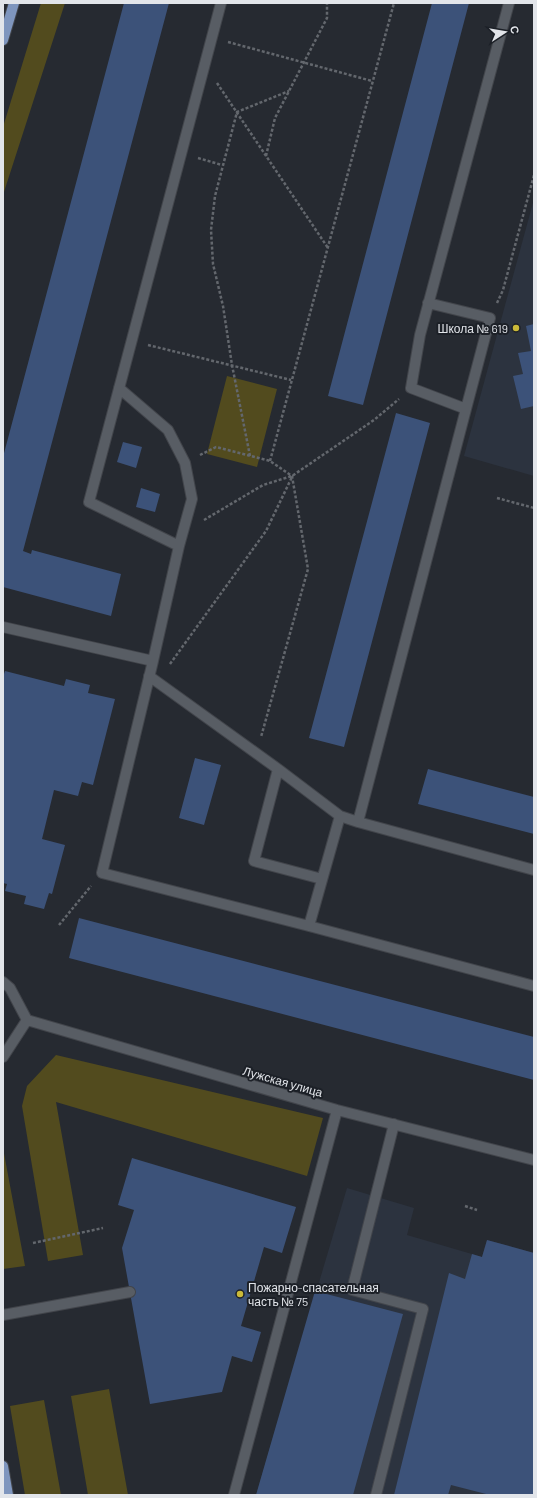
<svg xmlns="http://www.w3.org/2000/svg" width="537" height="1498" font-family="Barlow,sans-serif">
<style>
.built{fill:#2c333f}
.green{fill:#524b1e}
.building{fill:#3c5279}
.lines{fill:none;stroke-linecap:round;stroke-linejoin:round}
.minor-casing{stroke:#42454b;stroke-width:12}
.major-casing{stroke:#42454b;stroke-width:12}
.path{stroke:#63676d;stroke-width:2.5;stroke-dasharray:3 2;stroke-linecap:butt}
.minor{stroke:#585d64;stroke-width:10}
.major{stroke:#7f96be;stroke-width:10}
.poi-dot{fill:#cbba39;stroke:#1c2027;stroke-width:1.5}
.labels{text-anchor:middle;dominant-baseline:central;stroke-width:4;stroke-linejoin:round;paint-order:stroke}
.poi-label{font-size:12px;fill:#e2e5ea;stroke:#1c2027;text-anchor:end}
.street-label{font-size:12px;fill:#e2e5ea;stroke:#1c2027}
</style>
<rect width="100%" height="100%" fill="#262a31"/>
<path class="built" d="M534,199V476L464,456Z
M347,1188L414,1208L407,1235L482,1257L487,1240L534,1253V1495H256Z"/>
<path class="green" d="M41,3H65L3,195V127Z
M227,376L277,389L257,467L207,454Z
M56,1055L323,1118L307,1176L56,1102L83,1255L48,1261L22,1106L27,1086Z
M3,1148L25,1266L3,1269Z
M109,1389L128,1495H88L71,1396Z
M44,1400L61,1495H25L10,1406Z"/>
<path class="building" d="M124,3H169L23,551L31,554L32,550L121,574L111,616L3,587V457Z
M432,3H469L363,405L328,396Z
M534,324V406L521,409L513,376L523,374L518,353L531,351L526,326Z
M396,413L430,423L344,747L309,738Z
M123,442L142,447L136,468L117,462Z
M141,488L160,494L155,512L136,507Z
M5,671L64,686L66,679L90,685L88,693L115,699L93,785L82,782L78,796L54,790L42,839L65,845L52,894L49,893L44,909L24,904L26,896L5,891L7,884L3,883V677Z
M195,758L221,765L204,825L179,818Z
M428,769L534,797V834L418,804Z
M79,918L534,1037V1080L69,958Z
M132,1158L296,1207L282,1253L264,1247L241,1326L261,1332L252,1362L232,1356L222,1392L150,1404L122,1248L134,1210L118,1205Z
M487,1240L534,1253V1495H490L451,1485L448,1495H394L449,1273L465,1279L472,1254L482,1257Z
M315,1291L403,1314L353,1495H256Z"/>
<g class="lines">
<g class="minor-casing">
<path id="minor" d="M509,3L420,335L411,388L466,409L358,822L534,870
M428,303L490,318L466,409
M119,388L168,430L185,463L192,499L179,546
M3,627L153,661L179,546L89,502L221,3
M153,661L102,873L309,926L534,986
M149,676L278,769L340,816L358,822
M278,769L254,861L322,879
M309,926L340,816
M3,982L10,988L27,1020L337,1110L534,1160
M3,1057L27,1020
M3,1315L130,1292
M234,1495L337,1110
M376,1495L423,1309L352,1290L394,1124"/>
</g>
<g class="major-casing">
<path id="major" d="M3,40L14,3
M3,1466L8,1495"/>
</g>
<path class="path" d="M228,42L372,81
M217,83L328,248
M266,156L275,118L327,18V3
M198,158L222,165
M497,303L503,290L534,175
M148,345L291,380
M200,455L216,447L270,461L292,476L308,569L261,737
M250,456L232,365L223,306L213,264L211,230L215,196L237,112L289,91
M270,461L394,3
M497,498L534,508
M204,520L263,485L292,476L374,420L399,399
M170,664L266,531L292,477
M59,925L91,886
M465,1206L477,1210
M33,1243L103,1228"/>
<use href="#minor" class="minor"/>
<use href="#major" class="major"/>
</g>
<g class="poi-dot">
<circle cx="516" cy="328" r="4"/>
<circle cx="240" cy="1294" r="4"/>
</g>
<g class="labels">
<g class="poi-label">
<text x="508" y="328">Школа № 619</text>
<text x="248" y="1287" text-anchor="start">Пожарно-спасательная<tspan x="248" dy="14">часть № 75</tspan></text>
</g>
<g class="street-label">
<text transform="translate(283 1081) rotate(16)">Лужская улица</text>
</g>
</g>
<rect width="537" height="1498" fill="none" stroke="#e2e5ea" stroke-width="8"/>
<g transform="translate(505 32) rotate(78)" stroke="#1c2027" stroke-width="3" paint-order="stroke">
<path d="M0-3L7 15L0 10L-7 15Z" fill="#e2e5ea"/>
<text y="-6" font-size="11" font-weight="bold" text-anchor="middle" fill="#e2e5ea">С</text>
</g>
</svg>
